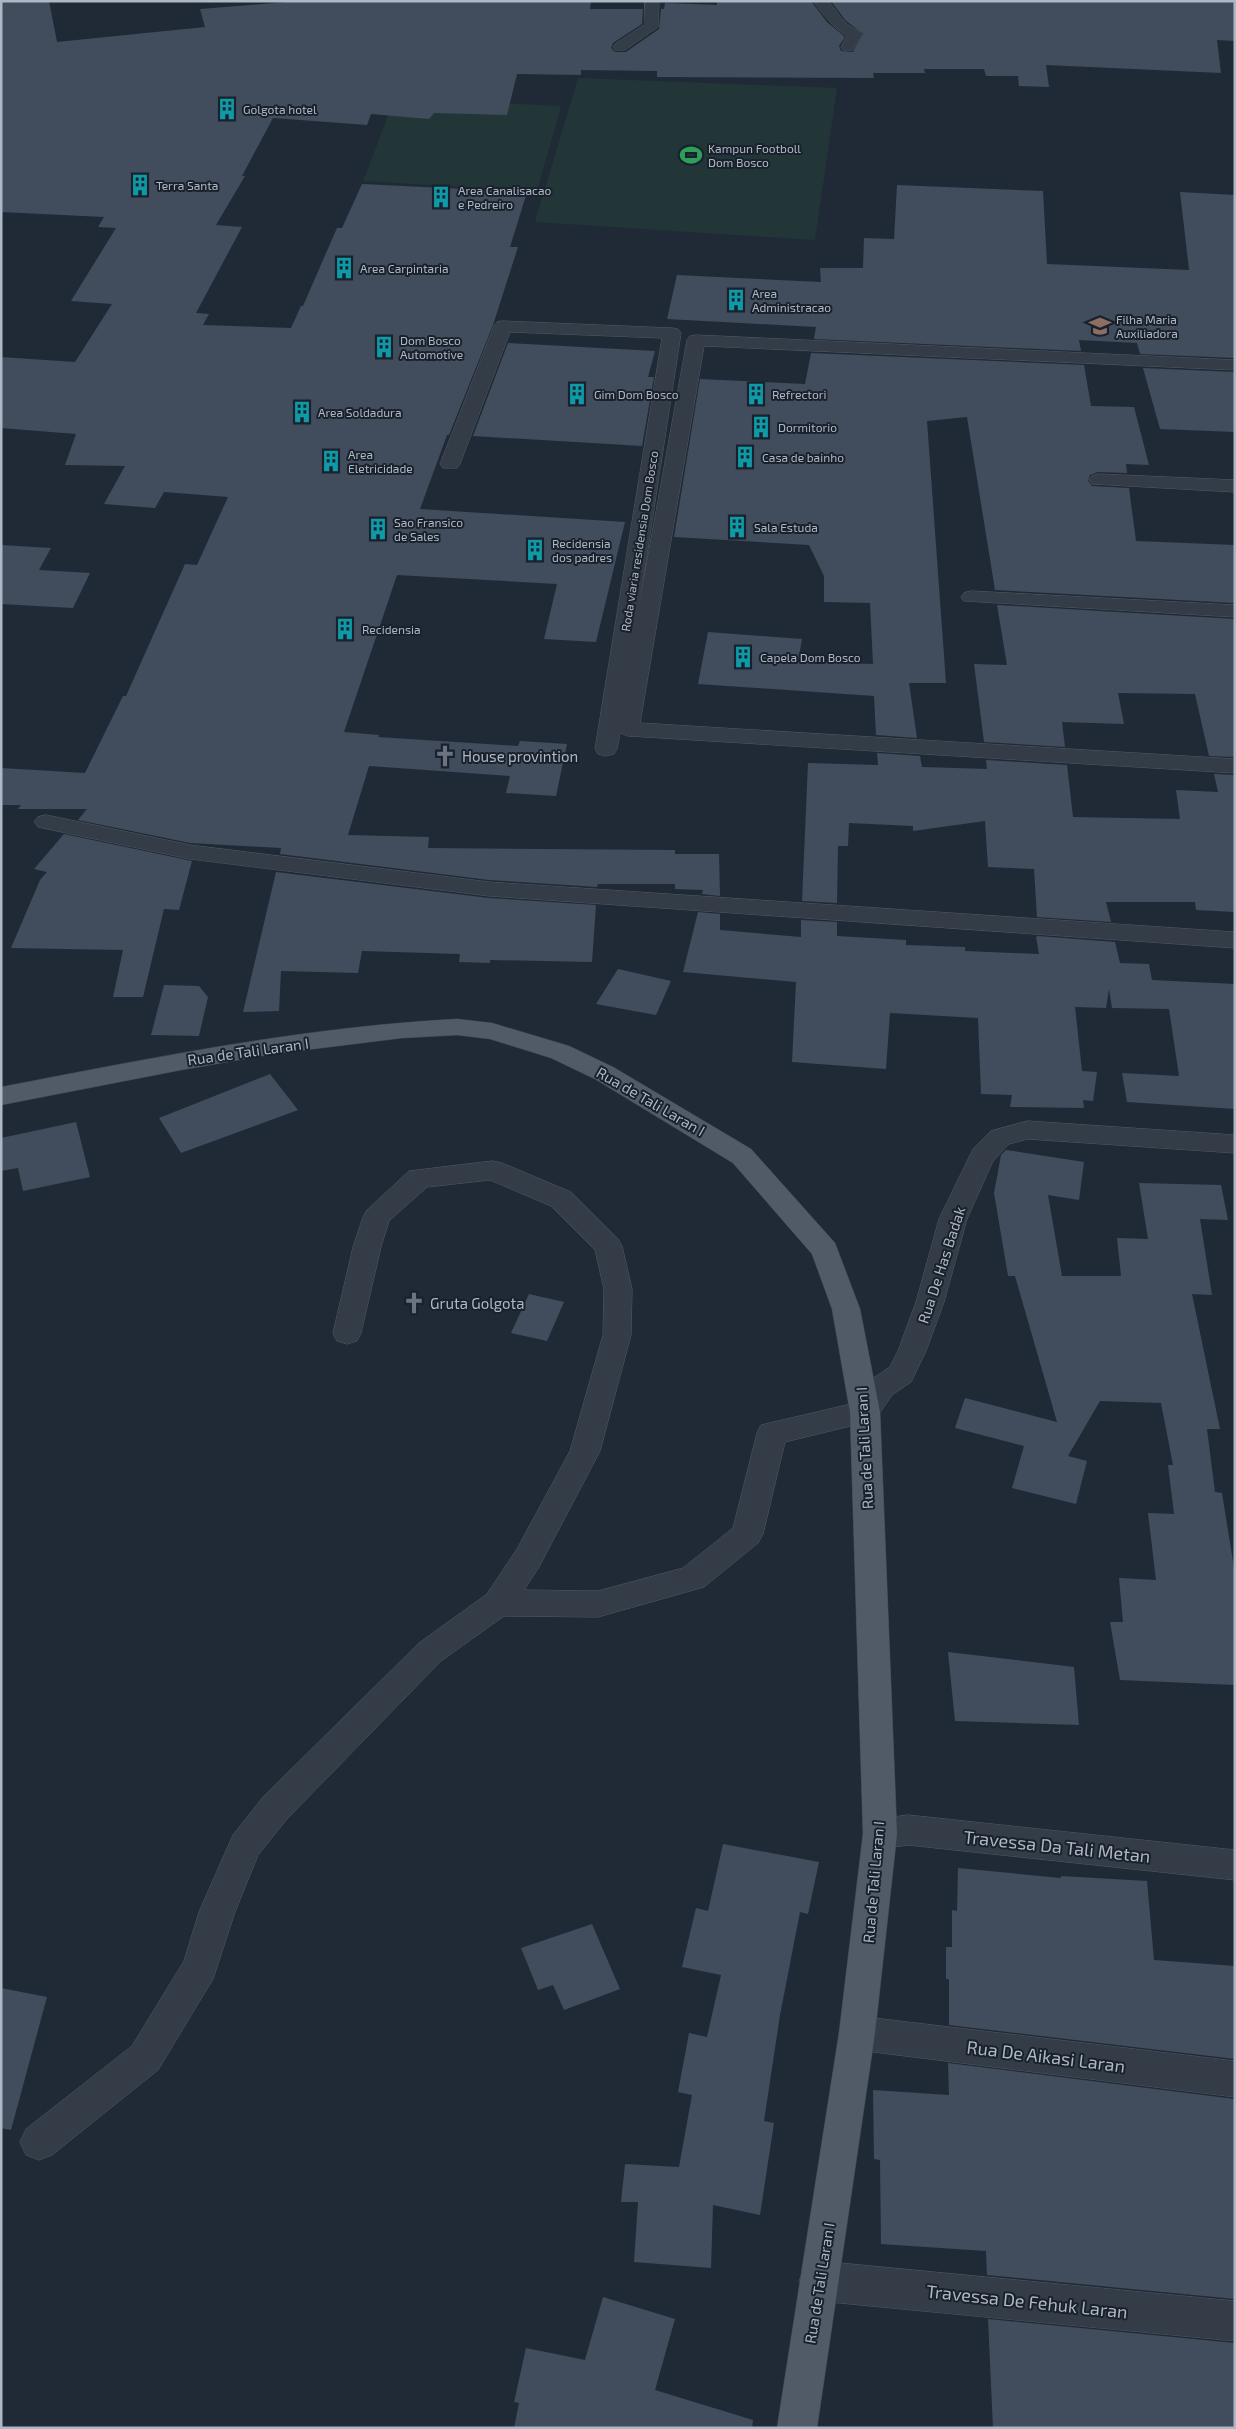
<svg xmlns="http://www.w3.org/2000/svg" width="1236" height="2429" font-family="'Exo 2',sans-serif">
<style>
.green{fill:#223638}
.building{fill:#414d5c}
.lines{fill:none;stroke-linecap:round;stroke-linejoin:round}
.minor-casing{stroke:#515a65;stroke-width:1}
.primary-casing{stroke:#3d4551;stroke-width:1}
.minor{fill:#333c47;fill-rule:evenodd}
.primary{fill:#515b68;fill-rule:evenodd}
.labels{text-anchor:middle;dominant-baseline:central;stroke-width:4;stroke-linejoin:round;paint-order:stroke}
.far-poi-label{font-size:12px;fill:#aeb7c4;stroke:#19212c;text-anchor:start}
.far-street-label{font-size:12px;fill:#aeb7c4;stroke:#19212c}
.poi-label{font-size:15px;fill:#aeb7c4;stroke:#19212c;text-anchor:start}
.street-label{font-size:15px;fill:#aeb7c4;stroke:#19212c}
.near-street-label{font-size:18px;fill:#aeb7c4;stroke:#19212c}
</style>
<rect width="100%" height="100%" fill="#202a37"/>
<path class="green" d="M578,78L837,88L815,240L535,222Z
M395,98L561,106L537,191L363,181Z"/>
<path class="building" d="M1,1H49L57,42L205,27L200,9L299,1H591L590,9H643L642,24L613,43L611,48L615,52H626L659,29L661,9H664L665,3L717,5V1H811L827,22L845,37L839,46L841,51L853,52L863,34L845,20L831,1H1235V41L1217,40L1221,73L1046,65L1049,87L1019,86L1018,76H986L984,69H924L925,73H873L874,78L657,77V71L581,70V75L517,74L507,115L434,113L429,119L371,114L367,125L273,118L242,176H245L216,225L242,227L196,313L209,314L203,325L291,328L301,306H303L337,228H342L362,184L527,192L510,247H518L493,325L449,435H447L420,509L625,522L596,642L544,639L557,584L397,575L344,732L379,735L378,737L518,746L520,741L567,744L556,796L506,793L510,776L369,766L348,835L429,837L428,848L675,850V854H719L720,896L702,894L703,890L675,889V884H598L597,887L489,880L280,854L281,848L190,843L78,820L87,809H18L21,805H1V768L85,773L123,696H126L185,564L197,565L228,497L164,492L155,508L104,504L125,466L65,465L76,434L1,428V357L75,362L112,304L71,301L116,228L98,227L104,217L1,212Z
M897,185L1043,191L1047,264L1189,270L1180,192L1235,195V358L1140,354L1137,343L1079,340L1081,351L814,339L816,327L667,319L677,275L821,282L820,268H863L864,238L894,239Z
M508,343L655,351L648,377H654L642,446L473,436Z
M811,353L1084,365L1091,406L1134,407L1149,465L1126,464L1127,473L1098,472L1090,475L1088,481L1092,486L1129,488L1136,541L1235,545V603L995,590L967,417L927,421L946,683H909L917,738L876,735L874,696L698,684L708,632L802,639L798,662L873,664L870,603L824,602V576L809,545L674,537L700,379L805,384Z
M1143,368L1235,372V432L1160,429Z
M1,545L51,548L39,570L90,573L73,608L1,604Z
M997,605L1235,619V757L1209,756L1195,694L1118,693L1124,724L1062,722L1065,747L984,742L974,664L1007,665Z
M877,753L920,756L922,767L987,769L986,760L1067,765L1073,817L1180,819L1176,790L1218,792L1214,774L1235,775V912L1196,910L1195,902H1106L1111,922L1037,917L1034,869L988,867L985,821L913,831V826L849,823L848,846H838L837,903L802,901L808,763L878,765Z
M64,834L192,861L179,910L164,909L143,997H113L123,950L11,948L40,880L47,872L34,869Z
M276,872L489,898L596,905L592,962L490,960V963L459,962L460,954L362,951L358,973L281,971L279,1011L243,1012Z
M698,912L720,914V930L801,937V920L837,922V936L906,940V945L965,947V951L1039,954L1036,937L1038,936L1115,942L1120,963L1149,964L1152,980L1235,984V1109L1127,1102L1122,1073L1179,1076L1169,1009L1112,1008L1109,989L1106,1008L1075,1007L1082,1071L1097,1072L1093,1101L1083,1100L1084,1108L1010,1107L1012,1095L981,1094L978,1018L890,1013L886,1069L792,1062L796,982L683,972Z
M618,969L671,981L656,1015L596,1004Z
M164,985L199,986L208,997L199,1036L151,1035Z
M270,1074L298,1110L181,1153L159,1118Z
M76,1122L90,1177L23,1191L18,1168L1,1171V1138Z
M1006,1150L1084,1162L1079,1200L1048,1195L1062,1276H1121L1117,1238L1148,1239L1139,1183L1221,1185L1228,1220L1200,1219L1212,1295L1192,1294L1220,1429H1207L1215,1492L1222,1493L1235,1574V1685L1120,1680L1110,1622H1123L1119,1578L1156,1580L1148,1513L1174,1514L1168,1465H1173L1161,1403L1100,1401L1068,1456L1087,1461L1076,1504L1012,1488L1024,1446L955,1428L965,1398L1057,1422L1015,1276H1008L994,1193L1001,1155Z
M529,1294L564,1302L547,1341L511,1333Z
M948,1652L1074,1667L1079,1725L955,1721Z
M723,1844L819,1862L808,1914L800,1912L780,2015L764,2121L774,2123L760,2215L713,2205L711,2268L634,2262L638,2202H621L625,2164L679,2167L692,2095L678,2092L689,2033L707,2037L721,1975L682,1967L696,1908L708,1911Z
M958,1868L1061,1878V1876L1147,1881L1154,1960L1235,1966V2059L949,2025V1979H946V1947H952V1910L957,1911Z
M592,1924L620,1989L564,2010L553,1985L538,1990L521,1948Z
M1,1988L47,1997L11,2130L1,2128Z
M948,2063L1235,2099V2299L987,2275L986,2251L881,2244L880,2160L874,2159L873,2090L949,2095Z
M603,2297L675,2319L655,2390L753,2420L752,2428H514L519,2403L514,2402L526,2348L585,2360Z
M988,2319L1235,2343V2428H993Z"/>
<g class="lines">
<g class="minor-casing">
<path id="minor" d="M645,1H659L658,27L625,50H615L613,47L615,44L644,25Z
M813,1H828C835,8 840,18 846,23C851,28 858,29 862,35L853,50H843L841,47L847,36C833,28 823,14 813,1Z
M503,321L672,328L678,329L681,333L639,606L687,340L690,336L696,335L1235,360V370L704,346L640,723L1235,759V773L628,736L620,733L617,749L614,754L606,756L598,754L595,749L662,338L510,332L460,464L457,468H443L440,464L494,326L497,322Z
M1099,474L1235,480V492L1092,484L1089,480L1092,476Z
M971,591L1235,605V617L964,601L961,597L964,593Z
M46,815L190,845L489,882L1235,932V948L489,896L190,859L38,827L34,822L38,817Z
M1028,1121L1235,1135V1153L1028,1139L1009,1144L993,1161L967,1219L944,1302L926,1351L911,1382L892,1395L875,1420L785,1442L763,1534L758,1543L704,1587L598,1617L504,1616L441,1661L287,1819L258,1855L235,1912L213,1979L158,2070L52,2155L39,2160L26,2155L20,2142L26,2129L132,2046L184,1961L199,1912L233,1835L263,1797L419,1643L487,1594L517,1549L570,1451L603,1335L604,1289L595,1250L551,1206L490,1180L427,1187L389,1221L381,1247L361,1333L357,1341L347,1344L337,1341L333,1333L353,1247L363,1217L367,1210L409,1171L492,1161L502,1163L571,1192L618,1239L622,1246L632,1289L631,1335L600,1451L539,1567L524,1590L598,1591L683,1568L733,1528L757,1433L761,1425L855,1403L872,1379L890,1367L898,1351L916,1302L939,1219L973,1149L991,1131Z
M908,1815L1235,1850V1880L908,1845L880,1849L868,1845L863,1834L868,1823L880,1819Z
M857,2016L1235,2061V2097L857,2050L844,2045L839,2033L844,2021Z
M819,2261L1235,2301V2341L819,2301L805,2295L799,2281L805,2267Z"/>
</g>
<g class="primary-casing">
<path id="primary" d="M457,1019L492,1023L569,1046L613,1067L751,1149L835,1243L860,1309L880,1412L897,1834L875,2033L817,2428H777L839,2033L863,1834L850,1412L832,1309L812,1254L733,1163L595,1079L551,1058L490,1039L457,1035L402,1038L273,1054L181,1070L1,1105V1087C152,1058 303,1027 457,1019Z"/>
</g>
<use href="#minor" class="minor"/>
<use href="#primary" class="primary"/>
</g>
<defs>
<g id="building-bare" transform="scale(1.725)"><path d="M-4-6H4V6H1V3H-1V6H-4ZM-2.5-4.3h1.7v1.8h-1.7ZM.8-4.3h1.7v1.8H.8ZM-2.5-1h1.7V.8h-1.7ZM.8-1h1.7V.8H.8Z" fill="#0f9aa8" stroke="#19212c" stroke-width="2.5" paint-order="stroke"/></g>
<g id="stadium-bare" transform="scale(1.725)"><path d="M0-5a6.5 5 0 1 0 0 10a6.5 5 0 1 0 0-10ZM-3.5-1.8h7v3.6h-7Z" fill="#2e9e5b" stroke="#19212c" stroke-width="2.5" paint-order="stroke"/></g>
<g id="school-bare" transform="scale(1.725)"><path d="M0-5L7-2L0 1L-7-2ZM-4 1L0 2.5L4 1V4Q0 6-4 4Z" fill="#8d6e63" stroke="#19212c" stroke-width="2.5" paint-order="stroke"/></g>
<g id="church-bare" transform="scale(1.725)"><path d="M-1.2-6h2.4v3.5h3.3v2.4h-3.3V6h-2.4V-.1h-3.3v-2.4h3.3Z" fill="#6b7280" stroke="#19212c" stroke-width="2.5" paint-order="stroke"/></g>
</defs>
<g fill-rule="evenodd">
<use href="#building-bare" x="227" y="109"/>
<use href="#stadium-bare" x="691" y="155"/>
<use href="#building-bare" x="140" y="185"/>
<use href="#building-bare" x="441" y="197"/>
<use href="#building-bare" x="344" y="268"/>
<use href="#building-bare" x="736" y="300"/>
<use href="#school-bare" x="1100" y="326"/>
<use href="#building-bare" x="384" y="347"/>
<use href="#building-bare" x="577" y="394"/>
<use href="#building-bare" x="756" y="394"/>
<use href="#building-bare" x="302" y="412"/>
<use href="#building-bare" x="761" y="427"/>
<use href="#building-bare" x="745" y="457"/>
<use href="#building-bare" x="331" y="461"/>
<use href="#building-bare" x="737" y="527"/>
<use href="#building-bare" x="378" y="529"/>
<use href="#building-bare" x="535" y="550"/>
<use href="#building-bare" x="345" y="629"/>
<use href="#building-bare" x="743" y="657"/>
<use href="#church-bare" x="445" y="756"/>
<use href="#church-bare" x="414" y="1303"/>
</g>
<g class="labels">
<g class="far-poi-label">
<text x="243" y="109">Golgota hotel</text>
<text x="708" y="148">Kampun Footboll<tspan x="708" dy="14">Dom Bosco</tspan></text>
<text x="156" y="185">Terra Santa</text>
<text x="458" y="190">Area Canalisacao<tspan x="458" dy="14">e Pedreiro</tspan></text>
<text x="360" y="268">Area Carpintaria</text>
<text x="752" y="293">Area<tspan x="752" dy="14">Administracao</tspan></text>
<text x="1116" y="319">Filha Maria<tspan x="1116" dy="14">Auxiliadora</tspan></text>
<text x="400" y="340">Dom Bosco<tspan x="400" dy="14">Automotive</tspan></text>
<text x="594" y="394">Gim Dom Bosco</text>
<text x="772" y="394">Refrectori</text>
<text x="318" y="412">Area Soldadura</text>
<text x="778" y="427">Dormitorio</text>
<text x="348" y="454">Area<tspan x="348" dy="14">Eletricidade</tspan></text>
<text x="762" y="457">Casa de bainho</text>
<text x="394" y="522">Sao Fransico<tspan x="394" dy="14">de Sales</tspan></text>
<text x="754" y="527">Sala Estuda</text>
<text x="552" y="543">Recidensia<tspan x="552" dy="14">dos padres</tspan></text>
<text x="362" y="629">Recidensia</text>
<text x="760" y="657">Capela Dom Bosco</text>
</g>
<g class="far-street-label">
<text transform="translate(639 541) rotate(-81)">Roda viaria residensia Dom Bosco</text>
</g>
<g class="poi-label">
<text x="462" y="756">House provintion</text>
<text x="430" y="1303">Gruta Golgota</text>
</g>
<g class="street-label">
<text transform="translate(248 1051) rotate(-8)">Rua de Tali Laran I</text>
<text transform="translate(651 1101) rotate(30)">Rua de Tali Laran I</text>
<text transform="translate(941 1265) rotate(-72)">Rua De Has Badak</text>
<text transform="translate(864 1448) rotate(-93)">Rua de Tali Laran I</text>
<text transform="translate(873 1882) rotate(-85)">Rua de Tali Laran I</text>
<text transform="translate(819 2283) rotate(-81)">Rua de Tali Laran I</text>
</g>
<g class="near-street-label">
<text transform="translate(1057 1846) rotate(6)">Travessa Da Tali Metan</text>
<text transform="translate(1046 2056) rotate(7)">Rua De Aikasi Laran</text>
<text transform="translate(1027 2301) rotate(6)">Travessa De Fehuk Laran</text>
</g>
</g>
<rect width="1236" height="2429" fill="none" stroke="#aeb7c4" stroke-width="5"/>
</svg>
